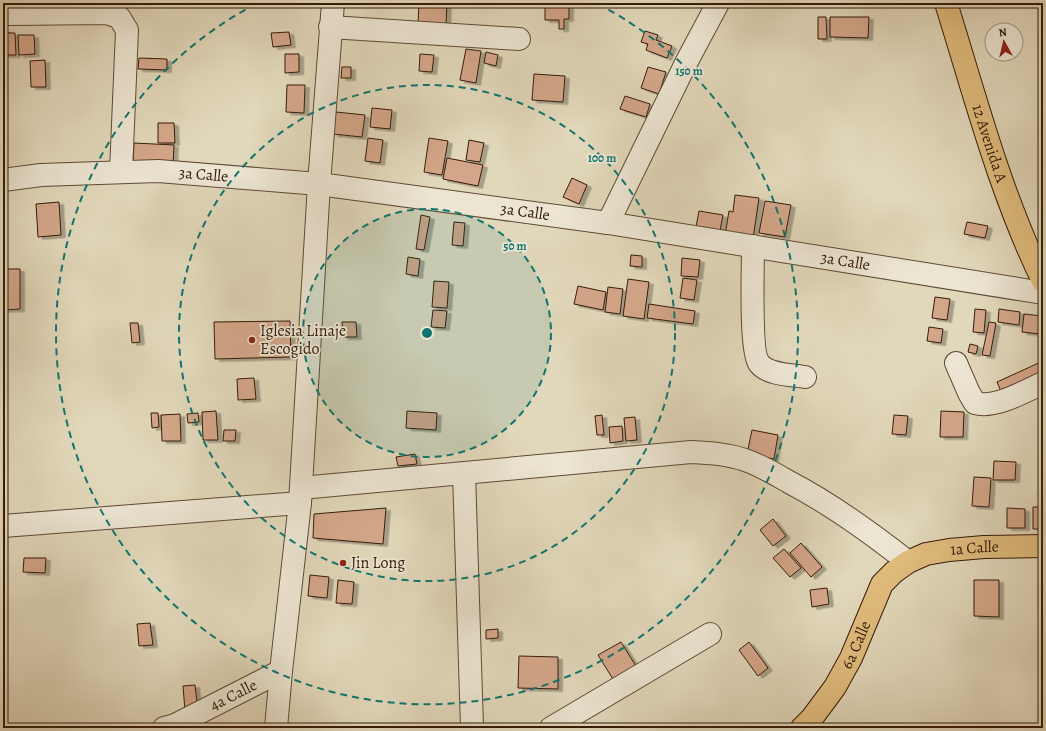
<svg xmlns="http://www.w3.org/2000/svg" width="1046" height="731" font-family="Alegreya,serif">
<style>
.building{fill:#d3a689;stroke:#341b09;filter:url(#shadow)}
.lines{fill:none;stroke-linecap:round;stroke-linejoin:round}
.minor-casing{stroke:#5f4a35;stroke-width:24}
.major-casing{stroke:#341b09;stroke-width:24}
.minor{stroke:#ece5d2;stroke-width:22}
.major{stroke:#e0bc7d;stroke-width:22}
.ring{fill:none;stroke:#0f766e;stroke-width:2;stroke-dasharray:7 5}
.poi-dot{fill:#8f2418;stroke:#ece5d2;stroke-width:1.5}
.labels{text-anchor:middle;dominant-baseline:central;stroke-width:3.5;stroke-linejoin:round;paint-order:stroke}
.street-label{font-size:16px;fill:#341b09;stroke:#ece5d2}
.poi-label{font-size:16px;fill:#341b09;stroke:#ece5d2;text-anchor:start}
.centre{fill:#0f766e;stroke:#ece5d2;stroke-width:2}
.ring-label{font-size:12px;text-anchor:middle;font-weight:bold;fill:#0f766e;stroke:#ece5d2;stroke-width:3.5;stroke-linejoin:round;paint-order:stroke}
</style>
<defs>
<filter id="shadow"><feDropShadow dx="4.5" dy="2.5" stdDeviation="0" flood-color="#0004"/></filter>
</defs>
<rect width="100%" height="100%" fill="#e1d7ba"/>
<filter id="stains"><feTurbulence type="fractalNoise" baseFrequency=".005" numOctaves="4"/><feColorMatrix values="0 0 0 0 .2 0 0 0 0 .09 0 0 0 0 .02 0 0 0 .5 -.17"/></filter>
<radialGradient id="worn" r=".72"><stop offset=".6" stop-color="#630" stop-opacity="0"/><stop offset="1" stop-color="#630" stop-opacity=".3"/></radialGradient>
<path class="building" d="M419,3H447L446,26L418,24Z
M545,4H569V19H564V29H559V20H545Z
M818,17H826L827,39H818Z
M830,17H869L868,38L830,37Z
M7,30L8,33H15L16,55H3V31Z
M645,31L658,35L656,40L672,46L667,58L646,50L648,44L641,42Z
M289,32L291,45L273,47L271,33Z
M18,35H34L35,54L19,55Z
M466,49L481,51L476,83L460,80Z
M486,52L498,55L496,66L484,63Z
M285,54H299V72L285,73Z
M420,54L434,55L432,72L419,71Z
M139,58L167,59V70L138,69Z
M45,60L46,87H31L30,61Z
M342,67H351V78H341Z
M648,67L666,72L659,94L641,88Z
M534,74L565,76L563,102L532,100Z
M287,85H305L304,113L286,112Z
M625,96L650,104L646,117L620,109Z
M372,108L392,110L390,129L370,127Z
M336,112L365,115L362,137L333,134Z
M158,123H174L175,143H158Z
M368,138L383,140L380,163L365,161Z
M429,138L448,141L442,175L424,172Z
M469,140L484,143L480,162L466,160Z
M134,143L174,145L173,166L133,165Z
M447,158L483,165L478,186L443,179Z
M572,178L587,185L579,204L563,197Z
M735,195L759,198L753,239L725,235L729,211L733,212Z
M765,201L791,205L785,237L759,233Z
M59,202L61,235L38,237L36,204Z
M699,211L723,215L720,231L696,227Z
M421,215L430,217L424,250L416,249Z
M454,222L465,223L463,246L452,245Z
M967,222L988,226L985,238L964,234Z
M631,255L642,256V267L630,266Z
M408,257L420,259L418,276L406,274Z
M682,258L700,260L698,277L681,276Z
M3,269H20V309L3,310Z
M683,278L697,280L694,300L680,298Z
M628,279L649,282L644,319L623,316Z
M434,281L449,282L447,308L432,307Z
M578,286L606,292L603,310L574,304Z
M608,287L623,289L620,314L605,312Z
M935,297L950,299L947,320L932,318Z
M649,304L695,311L693,324L647,318Z
M975,309L986,310L984,333L973,332Z
M999,309L1020,312L1019,325L998,322Z
M433,310L447,311L445,328L431,327Z
M1024,314L1043,316L1040,334L1022,332Z
M290,321L291,357L215,359L214,322Z
M342,322H356L357,337H343Z
M989,322L996,323L990,356L982,355Z
M130,323H138L140,342L132,343Z
M929,327L943,329L941,343L927,341Z
M970,344L978,346L976,354L968,352Z
M1043,361V378L1003,396L997,382Z
M254,378L256,399L238,400L237,379Z
M216,411L218,440H203L202,412Z
M407,411L437,413L436,430L406,428Z
M941,411L964,412L963,437H940Z
M151,413H158L159,427L152,428Z
M198,413L199,422L188,423L187,414Z
M180,414L181,441H162L161,415Z
M602,415L604,435H597L595,416Z
M894,415L908,416L906,435L892,434Z
M635,417L637,440L626,441L624,418Z
M622,426L623,441L610,443L609,427Z
M224,430H236L235,441H223Z
M752,430L778,435L774,459L747,454Z
M415,454L417,464L398,466L396,457Z
M994,461L1016,462L1015,480H993Z
M974,477L991,478L989,507L972,506Z
M1033,507H1043V529H1033Z
M386,508L383,544L313,538L314,514Z
M1007,508L1025,509V528H1007Z
M773,519L786,536L773,546L760,530Z
M801,543L822,567L811,577L790,553Z
M784,549L801,568L790,577L773,558Z
M24,558H46L45,573L23,572Z
M310,575L329,577L327,598L308,596Z
M338,580L354,582L352,604L336,603Z
M974,580H999V617L974,616Z
M827,588L829,604L812,607L810,590Z
M150,623L153,645L139,646L137,624Z
M498,629V638L486,639V630Z
M621,642L639,671L616,684L598,655Z
M749,642L768,668L758,676L739,650Z
M519,656L558,657V689L518,688Z
M195,685L198,710L185,711L183,686Z"/>
<g class="lines">
<g class="minor-casing">
<g id="minor">
<path d="M10,14L107,13L119,17L127,30L121,172"/>
<path d="M330,27L519,39"/>
<path id="s1" d="M3,180L41,175L158,171L319,184L608,223L1043,293"/>
<path d="M608,223L686,63L718,3"/>
<path d="M753,246C753,266 750,352 759,363C767,375 793,375 805,377"/>
<path d="M956,363L969,393L975,403C995,409 1025,391 1043,383"/>
<path d="M464,473L472,728"/>
<path d="M301,488L691,452C710,453 728,454 745,460C760,465 775,474 789,482C831,504 870,532 908,562"/>
<path d="M3,526L300,503"/>
<path id="s2" d="M164,728L175,725L281,671"/>
<path d="M276,728L281,671L300,503L319,184L333,3"/>
<path d="M551,728L710,634"/>
</g>
</g>
<g class="major-casing">
<g id="major">
<path id="s3" d="M946,3C975,96 1000,193 1043,281"/>
<path id="s4" d="M802,728L812,718L835,687L851,658L882,584L894,572L908,562L926,554L949,550L984,547L1043,546"/>
</g>
</g>
<use href="#minor" class="minor"/>
<use href="#major" class="major"/>
</g>
<circle cx="427" cy="333" r="124" fill="#0f766e" fill-opacity=".12"/>
<g class="ring">
<circle cx="427" cy="333" r="124"/>
<circle cx="427" cy="333" r="248"/>
<path d="M598 4A371 371 0 1 1 256 4"/>
</g>
<g class="poi-dot">
<circle cx="252" cy="340" r="4"/>
<circle cx="343" cy="563" r="4"/>
</g>
<g class="labels">
<g class="street-label">
<text stroke="none"><textPath href="#s3" startOffset="147">12 Avenida A</textPath></text>
<text stroke="none"><textPath href="#s1" startOffset="201">3a Calle</textPath></text>
<text stroke="none"><textPath href="#s1" startOffset="525">3a Calle</textPath></text>
<text stroke="none"><textPath href="#s1" startOffset="849">3a Calle</textPath></text>
<text stroke="none"><textPath href="#s4" startOffset="269">1a Calle</textPath></text>
<text stroke="none"><textPath href="#s4" startOffset="100">6a Calle</textPath></text>
<text stroke="none"><textPath href="#s2" startOffset="77">4a Calle</textPath></text>
</g>
<g class="poi-label">
<text x="260" y="331">Iglesia Linaje<tspan x="260" dy="18">Escogido</tspan></text>
<text x="351" y="563">Jin Long</text>
</g>
</g>
<circle cx="427" cy="333" r="6" class="centre"/>
<g class="ring-label">
<text x="689" y="75">150 m</text>
<text x="602" y="162">100 m</text>
<text x="515" y="250">50 m</text>
</g>
<rect width="1046" height="731" fill="none" stroke="#e1d7ba" stroke-width="16"/>
<rect x="4" y="4" width="1038" height="723" fill="none" stroke="#341b09" stroke-width="2"/>
<rect x="8" y="8" width="1030" height="715" fill="none" stroke="#341b09"/>
<g transform="translate(1004 42) rotate(352)"><circle r="19" fill="#ece5d2" stroke="#a29482"/>
<path d="M0-3L7 15L0 10L-7 15Z" fill="#8f2418"/>
<text y="-6" font-size="11" font-weight="bold" text-anchor="middle" fill="#341b09">N</text>
</g>
<rect width="100%" height="100%" filter="url(#stains)"/>
<rect width="100%" height="100%" fill="url(#worn)"/>
</svg>
